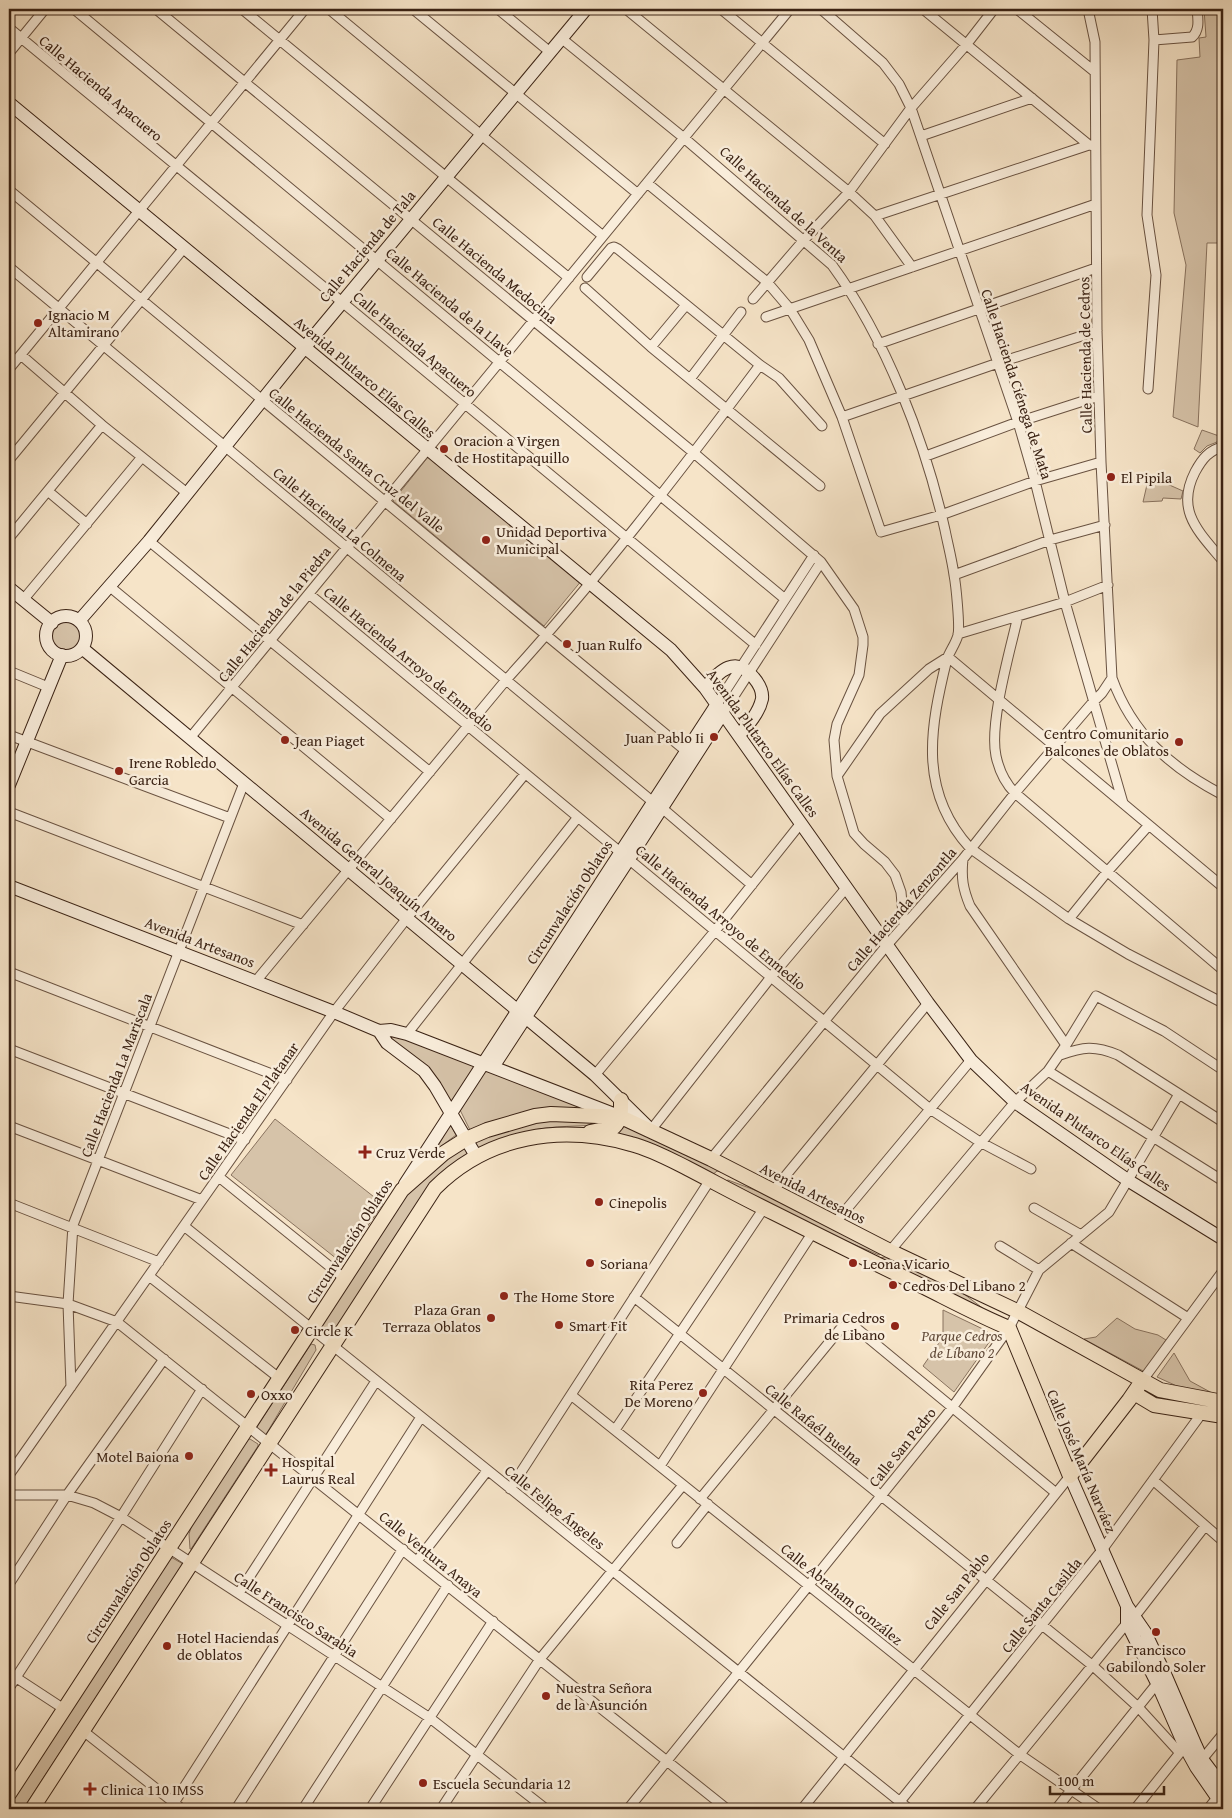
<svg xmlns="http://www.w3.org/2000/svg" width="1232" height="1818" font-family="'Gentium Book Plus',serif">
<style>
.green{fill:#d6c3a9;stroke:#88725e}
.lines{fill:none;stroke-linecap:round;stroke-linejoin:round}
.street-casing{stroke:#695241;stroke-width:11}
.secondary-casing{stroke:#3a2214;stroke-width:14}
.primary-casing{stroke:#3a2214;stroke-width:16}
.street{stroke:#f9eddb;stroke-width:9}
.secondary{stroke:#f9eddb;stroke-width:12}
.primary{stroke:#f6e4c8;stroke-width:14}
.poi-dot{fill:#8f2418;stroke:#f9eddb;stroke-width:2}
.labels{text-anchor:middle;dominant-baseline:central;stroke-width:5;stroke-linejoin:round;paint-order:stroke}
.street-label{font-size:15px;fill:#3a2214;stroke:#f9eddb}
.poi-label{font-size:15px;fill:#3a2214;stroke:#f9eddb;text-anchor:start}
.park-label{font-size:15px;font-style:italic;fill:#614a39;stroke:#f9eddb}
</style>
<rect width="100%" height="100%" fill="#f6e4c8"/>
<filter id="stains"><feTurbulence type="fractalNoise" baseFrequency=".004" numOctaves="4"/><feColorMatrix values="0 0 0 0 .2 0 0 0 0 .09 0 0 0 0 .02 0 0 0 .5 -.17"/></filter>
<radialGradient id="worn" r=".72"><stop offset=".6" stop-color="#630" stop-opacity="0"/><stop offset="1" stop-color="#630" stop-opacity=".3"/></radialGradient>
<path class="green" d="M1204,9H1223V183H1221L1219,243H1207L1198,427L1173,417L1186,265L1174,213L1177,60L1200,57L1199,38L1206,37Z
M1202,430L1219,436L1217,442L1207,446L1200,453L1194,449Z
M428,457L582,580L544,626L393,501Z
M1149,476L1183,491L1181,499L1163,498L1162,501L1143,502Z
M48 636a18 18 0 1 1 36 0a18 18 0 1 1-36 0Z
M384,1035L409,1040L476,1065L452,1103L426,1065Z
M486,1069L595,1109L471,1132L459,1108Z
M558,1116L613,1123C588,1127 564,1125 539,1129C518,1133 497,1144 477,1152L471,1141Z
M275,1119L383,1204L342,1263L231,1175Z
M624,1122L721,1172L717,1171L711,1176L606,1134Z
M450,1124L456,1135L436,1150Z
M464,1144L471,1153L356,1298L330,1336L316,1329L407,1189Z
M728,1180L776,1198L881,1254L879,1255L841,1239L829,1236L724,1182Z
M890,1256L964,1294L997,1319L879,1258Z
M943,1310L987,1331L990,1341L954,1392L923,1366L943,1337Z
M1117,1318L1135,1329L1158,1335L1166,1340L1145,1372L1084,1339L1096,1337Z
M311,1344L315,1345L316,1350L265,1436L256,1428Z
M1174,1353L1190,1381L1212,1393L1190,1392L1157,1377Z
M250,1439L258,1444V1446L191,1549H190L189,1534L196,1512L246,1440Z
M169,1556L183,1564L23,1809H9V1799Z"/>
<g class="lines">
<g class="street-casing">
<path id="street" d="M74,9L785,599
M156,9L694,453L821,562L854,609L863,637V645L859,675L837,724L834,740L837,776L854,833L864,844L885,862L895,875L901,892L904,926
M242,9L569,278
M329,9L603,236
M413,9L638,194
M498,9L550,52
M626,9L849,192L875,216L912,267
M721,9L885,144
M821,9L883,63L899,84L911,108L1018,422L1035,481L1065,602L1123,803
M923,9L1089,145
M1017,9L1095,72
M1088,9L1095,42L1097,331L1101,462L1112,678C1132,734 1171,768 1223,795
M9,28L342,302L756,645
M561,38L684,138L832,265C886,339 925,441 945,530C948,545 952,560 954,575C956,585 960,626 958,635C956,643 950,651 947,659C930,728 918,791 970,848L1069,919L1128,954L1223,1003
M1154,40L1192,37C1200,30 1198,19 1197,9
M9,53L45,9
M921,136L1032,98
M647,183L767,282L790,309L809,340L842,417L881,532L941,515L1035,481L1101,462
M9,190L686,751
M875,216L1089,145L1095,146
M9,267L653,802
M587,277L611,248L614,247L618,249L760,365L779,378L822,426
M585,288L651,347L820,486
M753,299L803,241L849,192L911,108L966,45L994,9
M766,317L1096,204
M878,344L1096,268
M651,347L686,305
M21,355L102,425L187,493
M9,369L305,9
M690,379L741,312
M1148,389L1156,275L1147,215L1154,40L1152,9
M842,417L998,363L1097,331
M1223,447C1209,450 1202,459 1195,472C1175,511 1199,532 1223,561
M926,456L1018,422L1099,396
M9,460L184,248
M49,492L87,524
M9,538L102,425
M149,541L430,772
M954,575L1050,540L1105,525
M109,586L391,819
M309,594L930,1109L980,1142L1031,1169
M23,600L142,457
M1018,616C1010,651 989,723 996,756C999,770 1005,783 1015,793L1223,970
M958,634L1065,602L1108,585
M9,671L48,687
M717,704L814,555
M723,713L821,562
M9,735L230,818
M190,738L790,9
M837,776L880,714L929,669L948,657L1223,887
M662,808L752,885
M9,812L303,925
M963,859C961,878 963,889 970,906L1066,1045
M1069,919L1107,872L1149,825
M9,972L287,1080
M256,981L506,680C597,580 679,473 760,365
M407,1034L578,817
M9,1049L245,1140
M1060,1055C1083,1047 1094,1045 1118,1055L1223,1122
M1048,1071L1223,1181
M595,1075L715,931L801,823
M9,1126L202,1200
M651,1130L771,977L847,887
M711,1159L887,945L963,859L1015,793L1093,702L1102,693L1112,678
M219,1177L344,1278
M773,1191L928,1003
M9,1203L159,1262
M1034,1208L1081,1235
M835,1223L971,1060
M184,1226L909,1809
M1071,1243L1188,1318
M1000,1246L1039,1270
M890,1251L1015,1102L1048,1071L1066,1045L1096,996L1164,1031L1223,1070
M149,1276L279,1378
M9,1296L68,1304L117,1322L727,1809
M634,1297L1093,1666L1138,1707L1180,1753
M1142,1381L1223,1271
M71,1387L68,1304L73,1225L244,783
M571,1395L1019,1754L1099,1809
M615,1430L764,1208
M660,1466L813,1232
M9,1475L334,1012L407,918L525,774
M1153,1480L1223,1541
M510,1489L710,1180
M9,1495H67L94,1503L121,1517L430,1718L546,1809
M700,1499L841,1328L848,1325L855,1327L1056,1493
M677,1543L708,1504
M417,1561L487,1471
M9,1584L67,1495L164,1359
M239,1593L376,1381
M9,1673L64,1709
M9,1688L121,1517L202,1389
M82,1730L182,1809
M1200,1762L1223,1734
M174,1803L421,1417
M236,1809L403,1549
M303,1809L448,1585
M370,1809L493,1621
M441,1809L540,1659L683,1485
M628,1809L952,1408L1009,1328L1039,1270L1109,1212L1179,1094
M802,1809L1070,1476
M894,1809L1102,1550L1202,1413
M975,1809L1127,1623L1135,1616L1205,1526
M1056,1809L1159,1681
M1135,1809L1183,1749
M1208,1809L1220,1794"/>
</g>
<g class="secondary-casing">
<path id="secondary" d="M9,103L671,650L705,688L928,1003L971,1060L1015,1102L1129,1181L1223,1239
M9,588L52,623
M46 636a20 20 0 1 1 40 0a20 20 0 1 1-40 0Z
M79,621L149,541L305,347L586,9
M82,648L595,1075L650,1129
M705,688C720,670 736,655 754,678C759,684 763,691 762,699C759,713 748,725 739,735
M9,785L62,655
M9,886L334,1012L379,1031L391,1030L407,1034L619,1116
M379,1031L387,1043L424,1071L435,1086L476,1156
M493,1067L629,859L723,713
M405,1184L717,704
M1070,1476L1127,1606L1145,1632L1165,1674L1196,1746L1202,1759L1223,1787
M1127,1606V1623L1157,1683L1185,1747L1196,1767L1223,1806"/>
</g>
<g class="primary-casing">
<path id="primary" d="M590,1132L614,1127C622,1119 621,1111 621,1100
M1134,1393L1154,1405L1223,1416
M9,1794L402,1190L444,1153L466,1139L487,1130L535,1116L551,1114L621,1117L711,1159L890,1251L1019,1312L1160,1390L1223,1402
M32,1809L435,1188C488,1135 561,1124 631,1144C651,1149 669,1159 687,1168C716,1183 745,1199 774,1213C824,1238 874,1263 924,1287C952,1301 980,1316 1009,1328L1070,1476L1129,1400L1142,1381"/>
</g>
<use href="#street" class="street"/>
<use href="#secondary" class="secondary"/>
<use href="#primary" class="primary"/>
</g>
<g class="poi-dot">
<circle cx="38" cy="323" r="5"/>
<circle cx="444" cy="449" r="5"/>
<circle cx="1111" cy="477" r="5"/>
<circle cx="486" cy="540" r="5"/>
<circle cx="567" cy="644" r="5"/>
<circle cx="714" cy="737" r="5"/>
<circle cx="285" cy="740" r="5"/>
<circle cx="1179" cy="742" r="5"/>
<circle cx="119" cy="771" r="5"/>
<path d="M362.5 1144.5h5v5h5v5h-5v5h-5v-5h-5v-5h5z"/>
<circle cx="599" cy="1202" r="5"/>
<circle cx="590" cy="1263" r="5"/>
<circle cx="853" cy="1263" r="5"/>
<circle cx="893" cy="1285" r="5"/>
<circle cx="504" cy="1296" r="5"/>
<circle cx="491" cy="1318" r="5"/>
<circle cx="559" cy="1325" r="5"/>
<circle cx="895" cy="1326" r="5"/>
<circle cx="295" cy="1330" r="5"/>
<circle cx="703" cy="1393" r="5"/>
<circle cx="251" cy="1394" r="5"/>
<circle cx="189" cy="1456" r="5"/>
<path d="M268.5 1462.5h5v5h5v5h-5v5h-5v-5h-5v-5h5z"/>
<circle cx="1156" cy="1632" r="5"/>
<circle cx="167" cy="1646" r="5"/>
<circle cx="546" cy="1696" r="5"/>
<circle cx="423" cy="1783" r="5"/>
<path d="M87.5 1781.5h5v5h5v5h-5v5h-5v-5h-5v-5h5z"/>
</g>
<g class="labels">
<g class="street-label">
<text transform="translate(101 88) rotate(40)">Calle Hacienda Apacuero</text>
<text transform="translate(784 204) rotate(42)">Calle Hacienda de la Venta</text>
<text transform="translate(367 246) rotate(-50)">Calle Hacienda de Tala</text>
<text transform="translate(495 270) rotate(40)">Calle Hacienda Medocina</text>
<text transform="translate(450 302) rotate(40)">Calle Hacienda de la Llave</text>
<text transform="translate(415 344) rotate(40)">Calle Hacienda Apacuero</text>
<text transform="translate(1085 355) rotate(-91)">Calle Hacienda de Cedros</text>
<text transform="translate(365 377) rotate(40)">Avenida Plutarco Elías Calles</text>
<text transform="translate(1017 384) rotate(72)">Calle Hacienda Ciénega de Mata</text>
<text transform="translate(357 460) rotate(39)">Calle Hacienda Santa Cruz del Valle</text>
<text transform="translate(340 524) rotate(40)">Calle Hacienda La Colmena</text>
<text transform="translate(274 614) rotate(-51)">Calle Hacienda de la Piedra</text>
<text transform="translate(409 659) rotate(40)">Calle Hacienda Arroyo de Enmedio</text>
<text transform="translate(763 743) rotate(54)">Avenida Plutarco Elías Calles</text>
<text transform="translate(379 874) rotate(40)">Avenida General Joaquín Amaro</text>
<text transform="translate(569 902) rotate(-57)">Circunvalación Oblatos</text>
<text transform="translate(901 909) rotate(-49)">Calle Hacienda Zenzontla</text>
<text transform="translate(721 917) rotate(40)">Calle Hacienda Arroyo de Enmedio</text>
<text transform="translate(200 942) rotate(21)">Avenida Artesanos</text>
<text transform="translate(116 1075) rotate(-69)">Calle Hacienda La Mariscala</text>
<text transform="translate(248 1111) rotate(-55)">Calle Hacienda El Platanar</text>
<text transform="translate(1096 1136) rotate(35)">Avenida Plutarco Elías Calles</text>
<text transform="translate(813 1193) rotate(27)">Avenida Artesanos</text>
<text transform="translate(349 1241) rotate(-57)">Circunvalación Oblatos</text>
<text transform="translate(814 1424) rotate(39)">Calle Rafaél Buelna</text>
<text transform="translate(902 1447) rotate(-51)">Calle San Pedro</text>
<text transform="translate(1082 1461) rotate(67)">Calle José María Narváez</text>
<text transform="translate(555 1507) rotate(39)">Calle Felipe Ángeles</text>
<text transform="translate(431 1554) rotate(39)">Calle Ventura Anaya</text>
<text transform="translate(128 1581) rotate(-57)">Circunvalación Oblatos</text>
<text transform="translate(956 1591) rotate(-51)">Calle San Pablo</text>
<text transform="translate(842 1594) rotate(39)">Calle Abraham González</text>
<text transform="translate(1041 1605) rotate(-51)">Calle Santa Casilda</text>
<text transform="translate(296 1614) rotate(33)">Calle Francisco Sarabia</text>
</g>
<g class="poi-label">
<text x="48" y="314">Ignacio M<tspan x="48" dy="17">Altamirano</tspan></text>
<text x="454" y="440">Oracion a Virgen<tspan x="454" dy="17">de Hostitapaquillo</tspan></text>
<text x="1121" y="477">El Pipila</text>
<text x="496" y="531">Unidad Deportiva<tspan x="496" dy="17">Municipal</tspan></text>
<text x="577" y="644">Juan Rulfo</text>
<text x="1169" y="733" text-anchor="end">Centro Comunitario<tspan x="1169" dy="17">Balcones de Oblatos</tspan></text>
<text x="704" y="737" text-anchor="end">Juan Pablo Ii</text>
<text x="295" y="740">Jean Piaget</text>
<text x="129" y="762">Irene Robledo<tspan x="129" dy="17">Garcia</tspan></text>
<text x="376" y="1152">Cruz Verde</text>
<text x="609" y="1202">Cinepolis</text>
<text x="600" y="1263">Soriana</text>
<text x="863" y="1263">Leona Vicario</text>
<text x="903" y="1285">Cedros Del Libano 2</text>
<text x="514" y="1296">The Home Store</text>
<text x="481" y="1309" text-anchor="end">Plaza Gran<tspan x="481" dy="17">Terraza Oblatos</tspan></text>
<text x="885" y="1317" text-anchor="end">Primaria Cedros<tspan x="885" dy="17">de Libano</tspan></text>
<text x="569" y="1325">Smart Fit</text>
<text x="305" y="1330">Circle K</text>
<text x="693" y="1384" text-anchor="end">Rita Perez<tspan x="693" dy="17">De Moreno</tspan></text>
<text x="261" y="1394">Oxxo</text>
<text x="179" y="1456" text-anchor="end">Motel Baiona</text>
<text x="282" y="1461">Hospital<tspan x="282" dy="17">Laurus Real</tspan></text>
<text x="177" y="1637">Hotel Haciendas<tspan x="177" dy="17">de Oblatos</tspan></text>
<text x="1156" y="1649" text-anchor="middle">Francisco<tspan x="1156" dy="17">Gabilondo Soler</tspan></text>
<text x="556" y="1687">Nuestra Señora<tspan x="556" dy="17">de la Asunción</tspan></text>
<text x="433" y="1783">Escuela Secundaria 12</text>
<text x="101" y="1789">Clinica 110 IMSS</text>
</g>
<g class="park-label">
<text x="962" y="1335">Parque Cedros<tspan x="962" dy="17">de Líbano 2</tspan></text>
</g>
</g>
<rect width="1232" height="1818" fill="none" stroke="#f6e4c8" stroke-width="30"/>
<rect x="10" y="10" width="1212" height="1798" fill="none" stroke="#3a2214" stroke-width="2.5"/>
<rect x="15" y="15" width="1202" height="1788" fill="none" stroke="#3a2214"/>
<path d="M1050 1786v8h114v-8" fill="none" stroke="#3a2214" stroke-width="2.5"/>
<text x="1057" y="1786" font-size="15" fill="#3a2214" stroke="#f9eddb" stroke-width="4" paint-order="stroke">100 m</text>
<rect width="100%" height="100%" filter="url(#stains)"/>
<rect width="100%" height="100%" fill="url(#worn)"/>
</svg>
